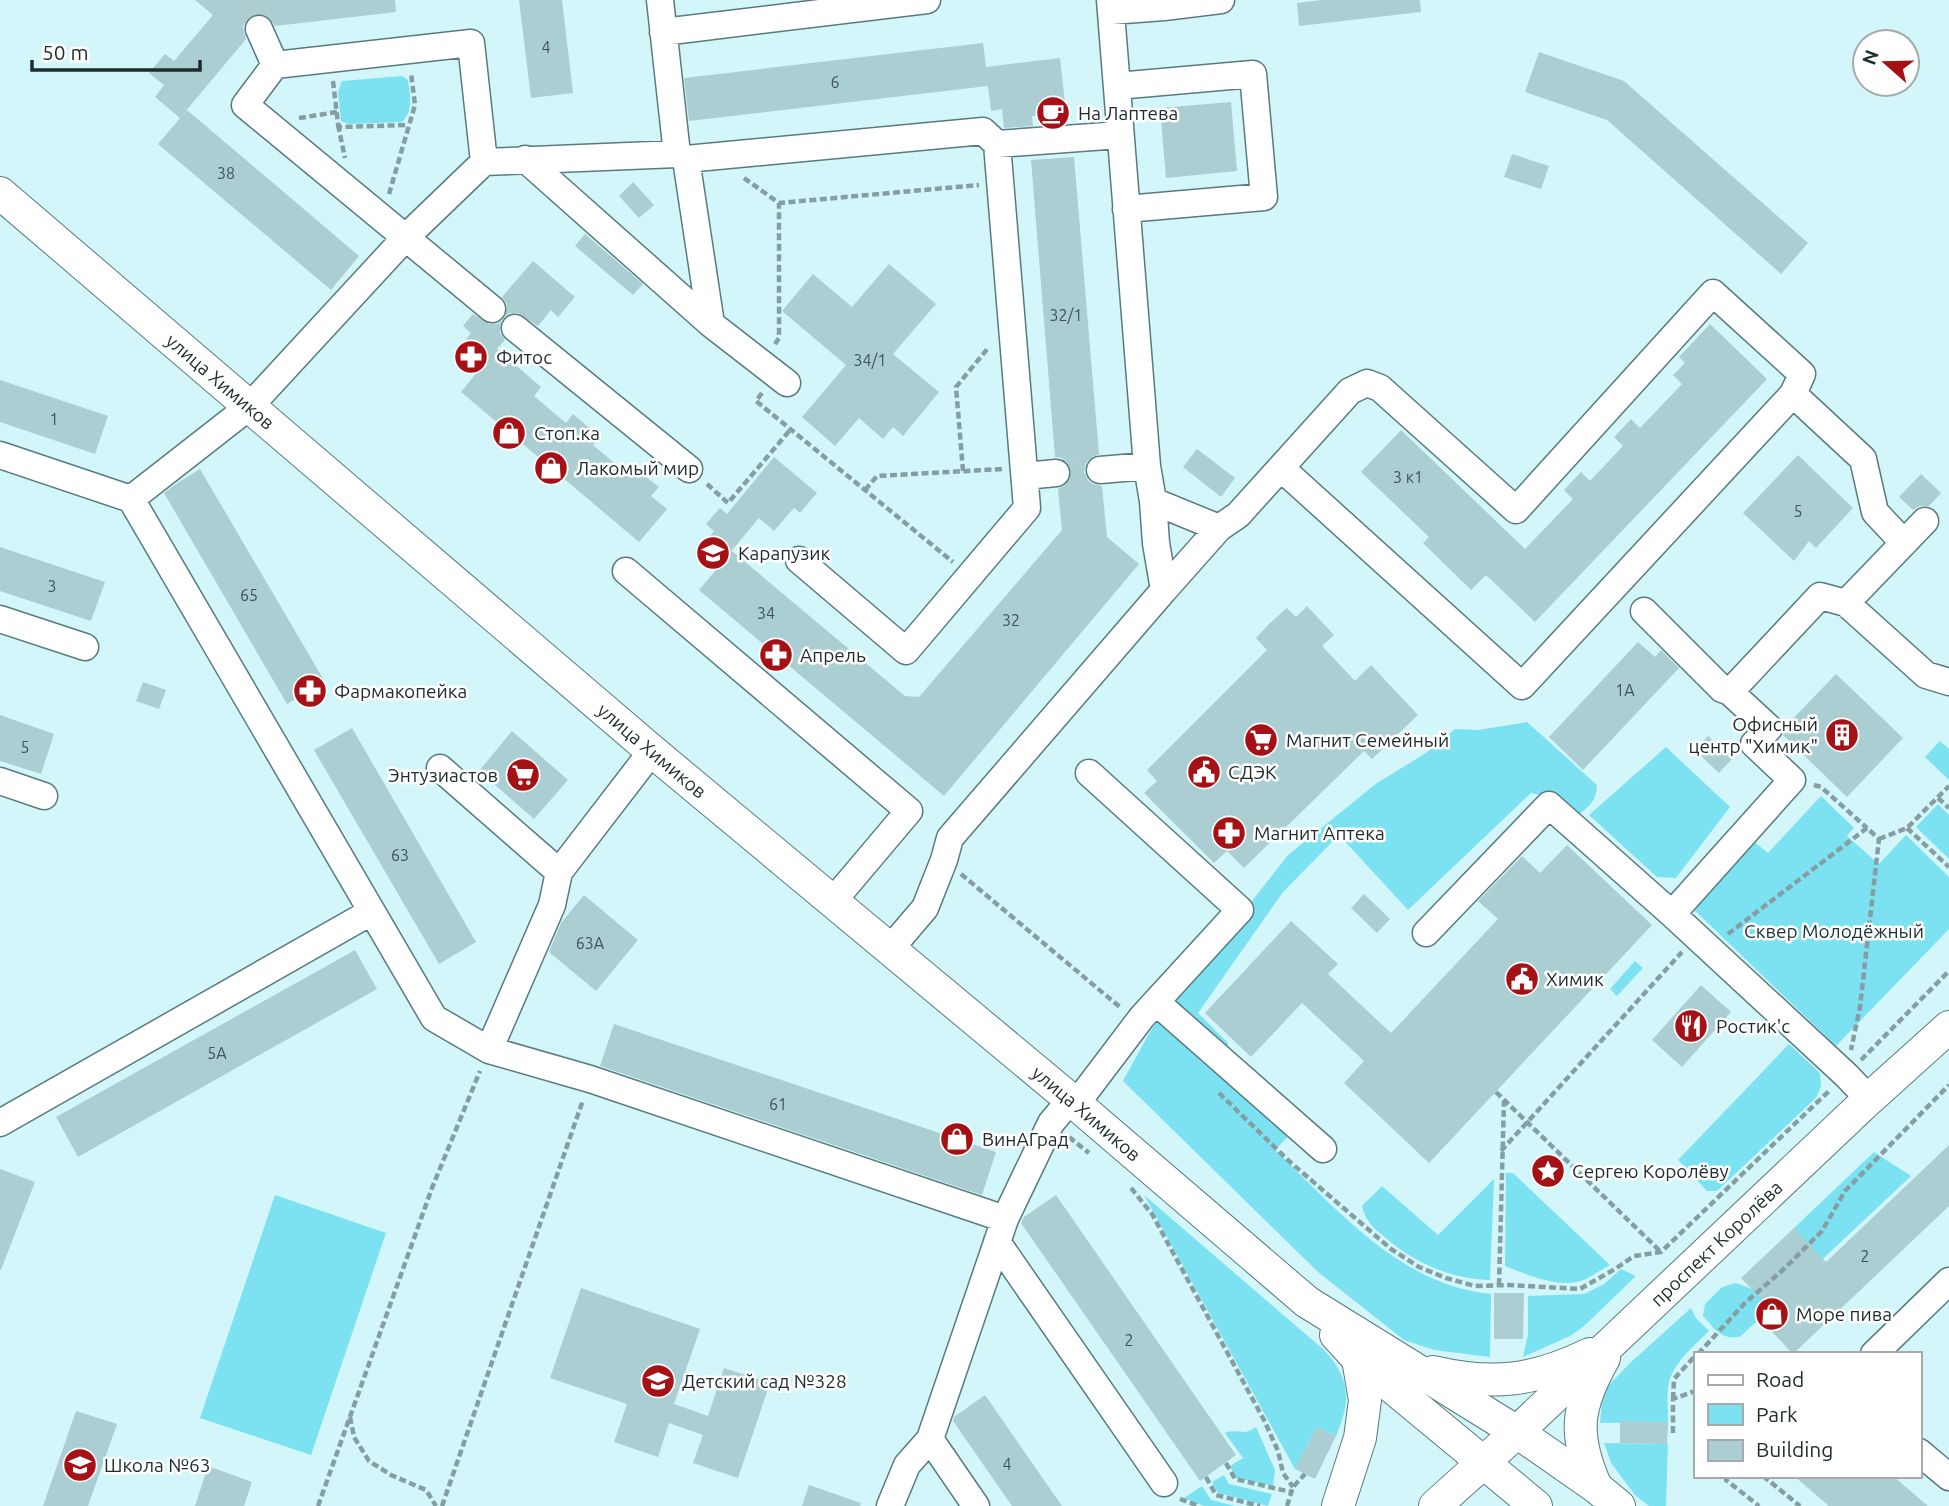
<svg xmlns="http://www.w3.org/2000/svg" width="1949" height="1506" font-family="Ubuntu,sans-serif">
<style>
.green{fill:#7ce2f1}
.building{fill:#abced3}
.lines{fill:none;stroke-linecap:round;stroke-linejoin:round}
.minor-tunnel{stroke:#afced2;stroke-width:26;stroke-dasharray:26 13;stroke-linecap:butt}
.minor-casing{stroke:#597a7f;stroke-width:29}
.major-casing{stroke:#597a7f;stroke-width:34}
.path{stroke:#859ea2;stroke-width:4.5;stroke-dasharray:7 3.5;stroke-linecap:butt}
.minor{stroke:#fff;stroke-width:26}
.major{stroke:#fff;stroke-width:32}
.labels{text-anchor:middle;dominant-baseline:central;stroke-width:5;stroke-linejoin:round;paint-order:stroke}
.number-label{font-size:16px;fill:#415457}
.poi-label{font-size:19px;fill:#1e2c2e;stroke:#fff;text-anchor:start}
.street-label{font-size:19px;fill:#1e2c2e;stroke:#fff}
.park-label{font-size:19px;fill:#1f3437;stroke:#fff}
</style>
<rect width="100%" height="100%" fill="#d3f6fb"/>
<path class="green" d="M402,76L408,80C410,95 414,110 402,122L349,124L341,121L338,92L342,81Z
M1527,722L1597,785C1596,801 1591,805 1578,815L1555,798L1531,793L1408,910L1339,835L1283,892L1198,1013L1228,1043V1065L1297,1127L1275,1150C1338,1210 1400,1285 1491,1294L1490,1357L1434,1350L1404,1340L1318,1272L1123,1081L1151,1030L1288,855L1377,783L1426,753L1455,729L1478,730Z
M1940,741L1949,749V780L1925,757Z
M1666,747L1730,807L1676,878L1657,877L1589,815Z
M1821,796L1854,828L1847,836L1879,864L1906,835L1949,877V929L1836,1046L1690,906L1752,840L1768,853Z
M1938,804L1949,815V859L1916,827Z
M1635,961L1643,968L1617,996L1610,989Z
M1789,1044L1820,1073L1821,1087L1816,1098L1717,1191H1707L1678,1160Z
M1874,1152L1911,1176L1741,1336C1723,1342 1714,1328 1703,1316L1705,1304L1722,1287L1736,1283L1752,1289L1804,1240L1794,1228Z
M1506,1173H1513L1610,1265C1602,1269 1594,1275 1586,1279C1562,1290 1528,1275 1505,1266Z
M1494,1179L1490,1280C1452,1279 1417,1264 1388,1240C1375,1229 1366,1223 1362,1206L1382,1186L1438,1235Z
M275,1195L386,1233L311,1455L200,1418Z
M1144,1195L1324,1350C1351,1379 1351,1401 1336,1436L1317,1427L1295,1469Z
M1621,1269L1636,1276L1583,1327L1570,1336L1523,1357L1528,1334V1296L1584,1294L1604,1284Z
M1691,1308L1696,1318L1709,1331C1693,1347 1670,1365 1668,1389C1667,1399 1668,1411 1668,1422L1600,1423L1602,1400L1607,1387L1630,1363Z
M1256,1427L1275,1470L1273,1486L1236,1478L1230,1466L1243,1458L1225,1433C1239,1428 1242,1437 1256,1427Z
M1604,1443L1668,1444L1666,1506H1649L1635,1495L1611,1463Z
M1224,1475L1229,1484L1272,1494L1268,1506L1218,1493L1212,1482Z
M1202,1486L1211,1500L1235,1506H1204L1184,1498Z"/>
<path class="building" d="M195,0H395L396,12L275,26L268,16L260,13L252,15L247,19L243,27L246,39L180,118L155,97L164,85L149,73L165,54L174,61L213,15Z
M519,0H562L573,93L531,98Z
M1321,0H1420L1421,12L1299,26L1297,3Z
M983,43L986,67L1060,58L1066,112L1032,116L1033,126L1004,128L1002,109L991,111L988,86L689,121L684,78Z
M1539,52L1624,81L1808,243L1781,274L1607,120L1525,92Z
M1231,102L1237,171L1166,178L1160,108Z
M187,110L359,256L331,290L158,144Z
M1512,154L1549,166L1541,189L1504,177Z
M1074,157L1099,454L1092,457L1086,463L1084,472L1088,480L1093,484L1102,486L1107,537L1139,564L944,796L699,590L732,551L905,696L919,697L1062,530L1058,489L1066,485L1070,480L1072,472L1068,463L1062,458L1055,457L1031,160Z
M633,182L654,205L639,218L619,196Z
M585,234L643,284L633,295L575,246Z
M533,261L575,297L558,317L551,310L538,326L518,313H510L506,316L507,304L502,297Z
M889,264L936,304L893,354L939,392L903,436L893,427L883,439L859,418L835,446L802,417L846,365L782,311L813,274L852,307Z
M473,314L489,324H497L501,321L500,333L505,340L497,349L541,387L534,396L566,423L573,414L600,437L593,445L625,472L631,465L659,487L651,496L667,509L639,542L461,392L482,366L460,347L471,333L463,326Z
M1710,324L1767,379L1535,622L1486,575L1471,590L1423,543L1429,537L1361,472L1401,430L1525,549L1573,499L1564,490L1581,472L1590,481L1623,446L1614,437L1631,419L1640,428L1682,384L1673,375L1685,363L1679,357Z
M0,380L108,416L95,454L0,422Z
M1197,449L1235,478L1221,497L1183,467Z
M1798,455L1853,508L1816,548L1809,541L1794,561L1743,513Z
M774,457L817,493L800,513L794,508L774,531L759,518L723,561L703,544L714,531L706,524L720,508L727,514Z
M200,469L325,682L287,704L164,493L179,482Z
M1921,474L1941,493L1929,506H1920L1913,510L1899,497Z
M0,547L105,582L91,621L0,591Z
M1307,606L1334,635L1322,646L1355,681L1371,665L1418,715L1372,759L1364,751L1244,868L1227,851L1214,863L1144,793L1157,781L1147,770L1267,650L1256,638L1269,624L1287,608L1296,617Z
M1638,642L1655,657L1661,650L1679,668L1583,770L1549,737Z
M1836,674L1903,738L1847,797L1783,735L1784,728Z
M143,682L166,690L159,709L136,701Z
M0,715L54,734L41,774L0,761Z
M352,728L476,942L439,964L314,750Z
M512,731L568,780L534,819L479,771Z
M1708,736L1732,759L1719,773L1695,750Z
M1567,845L1652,925L1429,1163L1344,1083L1364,1061L1302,1003L1251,1057L1205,1013L1291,921L1338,964L1328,974L1391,1033L1498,919L1478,901L1522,856L1540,873Z
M1364,894L1390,919L1377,933L1351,908Z
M584,895L638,940L596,991L549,952L561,923Z
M355,950L377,989L78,1157L56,1117Z
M1701,985L1731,1012L1682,1067L1652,1040Z
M614,1024L996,1152L982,1195L600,1066Z
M1949,1145V1206L1793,1354L1763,1322L1774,1312L1741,1278L1794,1228L1826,1262Z
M0,1169L35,1182L1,1270L0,1269Z
M1056,1195L1236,1455L1200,1481L1021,1223L1024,1217Z
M581,1288L700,1329L674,1404L708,1416L724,1368L770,1383L738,1478L693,1463L703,1435L669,1423L658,1457L614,1442L627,1404L550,1378Z
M1494,1293H1524L1523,1339H1494Z
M985,1395L1062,1506H1012L953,1421L954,1417Z
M76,1411L117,1424L88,1506H43Z
M1620,1421L1668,1422L1667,1444L1620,1443Z
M1317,1427L1336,1436L1315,1479L1295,1469Z
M208,1466L252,1482L244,1506H195Z
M1794,1476H1893L1928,1506H1829Z
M809,1485L861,1503L860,1506H802Z"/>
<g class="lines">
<path class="minor-tunnel" d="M256,0L259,29
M1056,473L1100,470"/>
<g class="minor-casing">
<path id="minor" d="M660,0L677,154
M1111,11L1164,7L1221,0
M259,29L275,65
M663,32L927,0
M1117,86L1253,74L1264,197L1126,209
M997,144L1120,135
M525,159L711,324L787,383
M686,159L711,324
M484,162L471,43L275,65L245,105L492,309
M515,328L689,469
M1793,394L1863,459L1875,512L1904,543
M0,455L131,499L434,1018L489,1050L590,1079L1005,1219
M1100,470L1147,466
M1025,476L1056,473
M131,499L250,406L406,237L484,162L677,154L686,159L983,131L997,144L1027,508L906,651L799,560
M1153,501L1219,528
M1925,521L1846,603L1926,675L1949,682
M626,571L909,811L833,901
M1164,590L1219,528L1238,515L1350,391L1367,383L1380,388L1516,510L1713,293L1802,374L1793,394L1522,686L1281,468
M1644,611L1722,689L1730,692L1769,728L1754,744L1792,780L1672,914
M0,619L85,647
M1730,692L1820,596L1846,603
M440,768L559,872
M0,781L44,796
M1426,933L1549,805L1672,914L1846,1075L1869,1099
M890,949L925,908L944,860L950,838L1164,590L1156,543L1153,501L1147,466L1110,0
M1156,1002L1323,1149
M489,1050L552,905L559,872L652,751
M1076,1104L1142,1017L1240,910L1089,773
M0,1123L371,912
M997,1242L1164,1483
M1874,1354L1949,1281
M930,1439L976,1506
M1919,1452L1949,1477
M890,1506L907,1465L930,1439L1005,1219L1051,1123L1071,1099"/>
</g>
<g class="major-casing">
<g id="major">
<path id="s1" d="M0,193L652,751L1076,1104L1307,1302L1517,1432L1596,1487L1619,1506"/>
<path d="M1336,1335L1358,1359L1536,1506"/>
<path d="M1433,1372C1494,1386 1534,1381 1590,1354"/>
<path d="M1596,1487C1573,1435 1576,1407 1604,1358"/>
<path d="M1338,1506L1360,1438L1365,1400L1358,1359"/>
<path id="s2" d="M1435,1506L1517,1432L1869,1099L1949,1027"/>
</g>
</g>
<path class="path" d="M333,81L338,124L340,127L408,125
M299,118L337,112
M338,125L345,158
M744,178L779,203L979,185
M389,194L415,105L411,73
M775,344L779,338V203
M762,393L756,401L953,562
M963,471L956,387L989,347
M707,484L728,503L791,429
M865,490L877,476L1002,469
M1814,785L1821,787L1867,828
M1938,798L1949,808
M1907,828L1949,867
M1879,839L1907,828L1949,786
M961,874L1121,1008
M1728,934L1867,828L1879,839L1860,1007L1851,1050
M1861,1060L1949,971
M1496,1092L1661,1252
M1219,1093L1289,1161L1391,1249L1419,1267L1446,1278L1475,1286L1509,1285L1580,1289L1615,1269L1634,1256L1661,1252L1830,1090
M1069,1137L1089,1153
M1501,1151L1682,952
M1131,1188L1152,1214L1264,1420L1278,1451L1283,1473L1293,1487
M1499,1285L1504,1101
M1698,1354L1745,1303L1785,1268L1822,1231L1845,1191L1949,1085
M1673,1399L1674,1379L1695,1356
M350,1417L354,1437L369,1461L391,1475L426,1490L436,1506
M1673,1433V1399L1695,1391
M1226,1463L1235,1479L1291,1492
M1726,1476V1480L1759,1506
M1763,1476L1800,1506
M1206,1477L1216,1495L1260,1506
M1180,1499L1199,1506
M318,1506L432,1188L480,1071
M442,1506L583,1100
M1287,1506L1293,1487L1305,1474"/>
<use href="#minor" class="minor"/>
<use href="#major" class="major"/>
</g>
<defs>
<g id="cafe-disc" transform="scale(1.75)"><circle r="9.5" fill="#a61115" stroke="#fff"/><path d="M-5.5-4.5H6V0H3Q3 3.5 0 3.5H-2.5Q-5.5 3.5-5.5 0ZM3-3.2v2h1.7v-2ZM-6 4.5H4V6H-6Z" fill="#fff"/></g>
<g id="pharmacy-disc" transform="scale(1.75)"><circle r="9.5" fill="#a61115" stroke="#fff"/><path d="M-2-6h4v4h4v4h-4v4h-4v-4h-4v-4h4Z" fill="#fff"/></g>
<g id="shop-disc" transform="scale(1.75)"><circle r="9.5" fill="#a61115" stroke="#fff"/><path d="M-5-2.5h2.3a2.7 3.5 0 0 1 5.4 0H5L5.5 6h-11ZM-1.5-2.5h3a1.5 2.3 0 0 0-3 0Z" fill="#fff"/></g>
<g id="school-disc" transform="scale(1.75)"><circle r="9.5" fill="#a61115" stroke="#fff"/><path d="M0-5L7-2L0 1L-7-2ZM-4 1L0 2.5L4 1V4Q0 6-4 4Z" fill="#fff"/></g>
<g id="building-disc" transform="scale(1.75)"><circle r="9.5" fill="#a61115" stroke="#fff"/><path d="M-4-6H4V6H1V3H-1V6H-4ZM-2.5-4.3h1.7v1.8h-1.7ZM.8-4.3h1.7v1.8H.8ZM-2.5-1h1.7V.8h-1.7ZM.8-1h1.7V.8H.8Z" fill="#fff"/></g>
<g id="supermarket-disc" transform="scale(1.75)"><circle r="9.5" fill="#a61115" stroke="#fff"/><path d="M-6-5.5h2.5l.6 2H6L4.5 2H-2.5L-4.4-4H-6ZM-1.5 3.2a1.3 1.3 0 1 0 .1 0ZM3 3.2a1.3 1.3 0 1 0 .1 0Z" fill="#fff"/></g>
<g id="civic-disc" transform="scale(1.75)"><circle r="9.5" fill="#a61115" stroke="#fff"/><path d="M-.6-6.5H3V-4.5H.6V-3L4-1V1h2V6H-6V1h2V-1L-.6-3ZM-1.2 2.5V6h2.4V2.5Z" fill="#fff"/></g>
<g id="restaurant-disc" transform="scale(1.75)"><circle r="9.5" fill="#a61115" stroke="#fff"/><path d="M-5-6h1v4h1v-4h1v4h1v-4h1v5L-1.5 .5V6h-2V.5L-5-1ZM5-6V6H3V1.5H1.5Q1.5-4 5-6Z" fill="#fff"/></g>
<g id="sight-disc" transform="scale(1.75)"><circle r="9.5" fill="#a61115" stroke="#fff"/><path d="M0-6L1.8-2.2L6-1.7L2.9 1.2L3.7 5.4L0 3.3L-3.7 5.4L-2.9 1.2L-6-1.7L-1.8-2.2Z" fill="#fff"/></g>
</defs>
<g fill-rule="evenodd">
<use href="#cafe-disc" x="1053" y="113"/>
<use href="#pharmacy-disc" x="471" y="357"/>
<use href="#shop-disc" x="509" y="433"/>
<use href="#shop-disc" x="551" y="468"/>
<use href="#school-disc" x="713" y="553"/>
<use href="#pharmacy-disc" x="776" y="655"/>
<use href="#pharmacy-disc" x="310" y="691"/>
<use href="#building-disc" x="1842" y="735"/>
<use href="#supermarket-disc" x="1261" y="740"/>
<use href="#civic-disc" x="1204" y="772"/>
<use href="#supermarket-disc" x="523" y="775"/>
<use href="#pharmacy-disc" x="1229" y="833"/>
<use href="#civic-disc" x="1522" y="979"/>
<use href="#restaurant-disc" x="1691" y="1026"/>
<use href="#shop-disc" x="957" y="1139"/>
<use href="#sight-disc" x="1548" y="1171"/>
<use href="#shop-disc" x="1772" y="1314"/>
<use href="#school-disc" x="658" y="1381"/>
<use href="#school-disc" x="80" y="1465"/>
</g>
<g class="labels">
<g class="number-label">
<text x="546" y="47">4</text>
<text x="835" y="82">6</text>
<text x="226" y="173">38</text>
<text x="1066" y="315">32/1</text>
<text x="870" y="360">34/1</text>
<text x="54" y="419">1</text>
<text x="1408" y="477">3 к1</text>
<text x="1798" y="511">5</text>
<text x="52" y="586">3</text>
<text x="249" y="595">65</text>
<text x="766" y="613">34</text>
<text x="1011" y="620">32</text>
<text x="1625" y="690">1А</text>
<text x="25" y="747">5</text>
<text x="400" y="855">63</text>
<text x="590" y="943">63А</text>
<text x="217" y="1053">5А</text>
<text x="778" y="1104">61</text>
<text x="1865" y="1256">2</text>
<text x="1129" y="1340">2</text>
<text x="1007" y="1464">4</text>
</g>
<g class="poi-label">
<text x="1078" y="113">На Лаптева</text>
<text x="496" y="357">Фитос</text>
<text x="534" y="433">Стоп.ка</text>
<text x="576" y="468">Лакомый мир</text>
<text x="738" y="553">Карапузик</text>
<text x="800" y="655">Апрель</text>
<text x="334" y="691">Фармакопейка</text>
<text x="1818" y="724" text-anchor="end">Офисный<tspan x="1818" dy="22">центр "Химик"</tspan></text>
<text x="1286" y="740">Магнит Семейный</text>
<text x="1228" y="772">СДЭК</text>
<text x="498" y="775" text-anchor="end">Энтузиастов</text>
<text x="1254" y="833">Магнит Аптека</text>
<text x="1546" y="979">Химик</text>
<text x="1716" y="1026">Ростик'с</text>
<text x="982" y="1139">ВинАГрад</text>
<text x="1572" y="1171">Сергею Королёву</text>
<text x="1796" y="1314">Море пива</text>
<text x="682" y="1381">Детский сад №328</text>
<text x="104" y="1465">Школа №63</text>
</g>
<g class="street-label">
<text stroke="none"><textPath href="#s1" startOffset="290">улица Химиков</textPath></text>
<text stroke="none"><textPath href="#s1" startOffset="858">улица Химиков</textPath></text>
<text stroke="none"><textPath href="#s1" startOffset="1424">улица Химиков</textPath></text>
<text stroke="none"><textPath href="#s2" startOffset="385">проспект Королёва</textPath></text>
</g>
<g class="park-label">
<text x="1834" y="931">Сквер Молодёжный</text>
</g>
</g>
<rect x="1694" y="1352" width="228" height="126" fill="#ffffff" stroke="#a5abab" stroke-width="2"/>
<rect x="1708" y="1375" width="35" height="10" fill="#ffffff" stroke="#a5abab" stroke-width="2"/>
<text x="1756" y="1387" font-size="21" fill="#1e2c2e">Road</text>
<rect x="1708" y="1404" width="35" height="21" fill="#7ce2f1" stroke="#a5abab" stroke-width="2"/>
<text x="1756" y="1422" font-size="21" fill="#1e2c2e">Park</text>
<rect x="1708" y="1440" width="35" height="21" fill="#abced3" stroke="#a5abab" stroke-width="2"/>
<text x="1756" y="1457" font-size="21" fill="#1e2c2e">Building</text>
<g transform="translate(1886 63) rotate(290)"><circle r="33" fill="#ffffff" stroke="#a5abab" stroke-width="2"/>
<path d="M0-5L12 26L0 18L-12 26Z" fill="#a61115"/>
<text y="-10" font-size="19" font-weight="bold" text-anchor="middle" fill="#1e2c2e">N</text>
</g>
<path d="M32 60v10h168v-10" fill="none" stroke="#1e2c2e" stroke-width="3.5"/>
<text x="42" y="60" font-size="21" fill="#1e2c2e" stroke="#ffffff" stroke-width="5" paint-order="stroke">50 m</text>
</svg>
